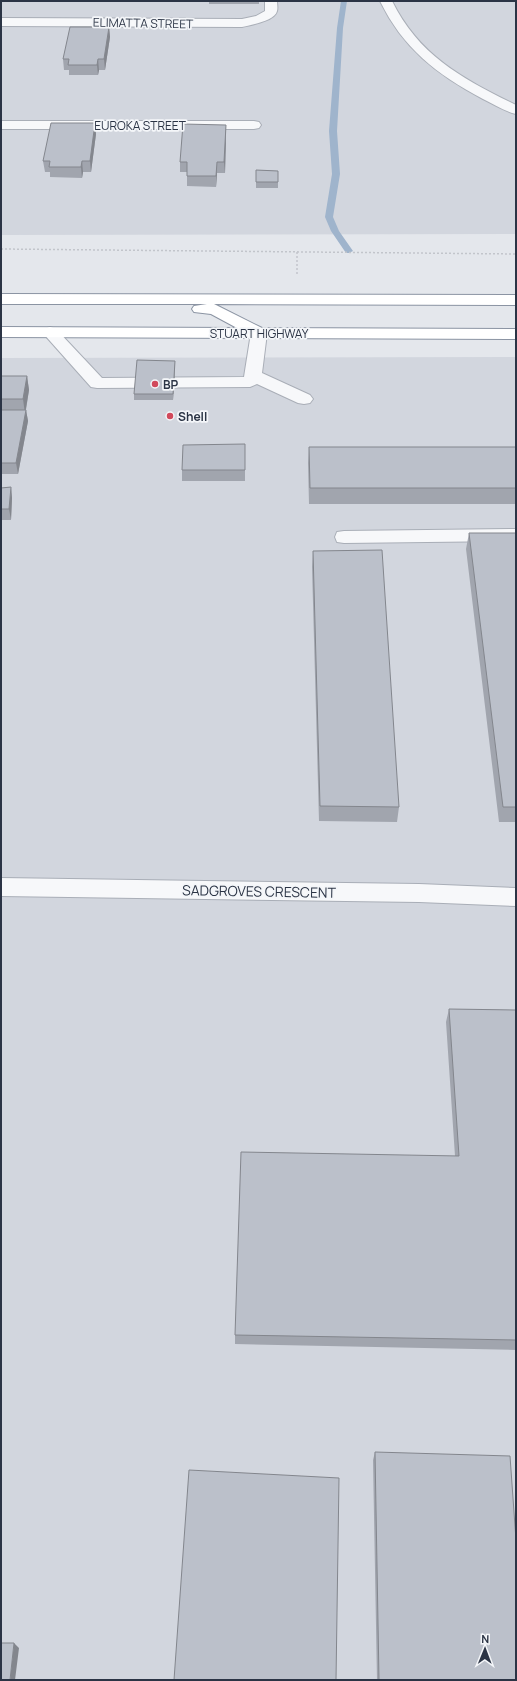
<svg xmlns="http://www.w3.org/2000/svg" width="517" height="1681" font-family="Manrope,sans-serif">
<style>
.built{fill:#d2d6de}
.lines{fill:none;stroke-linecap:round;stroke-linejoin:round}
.stream{fill:#9fb4cc;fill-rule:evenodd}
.minor-casing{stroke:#a9aeb7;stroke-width:2}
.highway-casing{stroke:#8b94a3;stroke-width:2}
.path{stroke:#c2c5cb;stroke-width:1.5;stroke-dasharray:2 2;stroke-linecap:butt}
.minor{fill:#f7f8fa;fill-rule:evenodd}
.highway{fill:#fff;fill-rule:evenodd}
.wall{fill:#a1a5ae}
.shaded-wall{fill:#83868d}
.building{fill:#bbc0ca;stroke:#83868d}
.poi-dot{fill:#d1495b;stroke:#f4f6f9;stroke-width:1.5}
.labels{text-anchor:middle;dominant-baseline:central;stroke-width:3.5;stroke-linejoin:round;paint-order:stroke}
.far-street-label{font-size:12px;fill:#2b3445;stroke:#f4f6f9}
.far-poi-label{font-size:12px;font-weight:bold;fill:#2b3445;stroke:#f4f6f9;text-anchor:start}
.street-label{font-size:14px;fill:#2b3445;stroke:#f4f6f9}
</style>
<rect width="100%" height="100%" fill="#e4e7ec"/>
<path class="built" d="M1,1H516V234L1,235Z
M516,357V1680H1V358Z"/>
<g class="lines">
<path class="stream" d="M341,1H347L343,28L337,131L340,174L333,217L339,231L353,251L349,253H346L331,231L325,217L332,174L329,131L337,28Z"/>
<g class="minor-casing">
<path id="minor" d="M265,1H277C277,4 278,8 277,11C275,21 250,25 242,27L1,26V18L242,19L256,16L265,11Z
M380,1H392C419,56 463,79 516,105V114C504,111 493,104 483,99C436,74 403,48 380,1Z
M1,121H254L259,122L261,125L259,128L254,129H1Z
M50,327L56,329L102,378L244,377L251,333L253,330L259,328L265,330L267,333L262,373L310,395L313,399L310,403L304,404L298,403L257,384L250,387L97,388L91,387L42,332L44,329Z
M516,529V541L344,543L337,542L335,537L337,532L344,531Z
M1,878L419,884L516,888V906L419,902L1,896Z"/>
</g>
<g class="highway-casing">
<path id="highway" d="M1,294L516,295V305L214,304L262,328L516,329V339L1,337V327L237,328L211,314L194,312L192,309L194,306L207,304H1Z"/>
</g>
<path class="path" d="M1,249L516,254
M297,252V275"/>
<use href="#minor" class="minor"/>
<use href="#highway" class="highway"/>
</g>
<path class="wall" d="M209,1H259V4H209Z
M109,27L110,37L105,70H99L98,75H69V70H64L63,59Z
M226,125V136L225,173H217L216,187L187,186V172H180V162Z
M96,134L91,172H83L82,178L50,177V172H45L43,161Z
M256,170L278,171V188H256Z
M175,361V367L173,400H134V394Z
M1,376H27L29,390L26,410L28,421L18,474H1Z
M245,444V481H182V470Z
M309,447H516V504H309L308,463Z
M11,487L12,498L11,520H1V488Z
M469,533H516V822H499L466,549Z
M313,551L399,807L397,822L319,821L312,567Z
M449,1009L516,1010V1350L235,1344V1335L455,1156L446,1022Z
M375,1452L516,1680H377L373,1460Z"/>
<path class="shaded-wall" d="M109,27L110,37L105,70L104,59Z
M98,59L99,70L98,75L97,65Z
M95,123L96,134L91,172L90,161Z
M226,125V136L225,173L224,162Z
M82,161L83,172L82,178L81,167Z
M217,162V173L216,187V176Z
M175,361V367L173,400V394Z
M27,376L29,390L25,414L23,399Z
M26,410L28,421L18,474L16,463Z
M11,487L12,498L11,520L9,509Z
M14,1643L19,1648L15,1680H10Z"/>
<path class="building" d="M70,27H109L104,59H98L97,65H68L69,59H63Z
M51,123H95L90,161H82L81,167H49L50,161H43Z
M183,124L226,125L224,162H217L216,176H187V162H180Z
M256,170L278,171V182H256Z
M137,360L175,361L173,394H134Z
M1,376H27L23,399H1Z
M1,410H26L16,463H1Z
M245,444V470H182L183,445Z
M309,447H516V488H310Z
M11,487L9,509H1V488Z
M469,533H516V807H503Z
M382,550L399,807L320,806L313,551Z
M449,1009L516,1010V1340L235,1335L241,1152L459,1156Z
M375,1452L510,1456L516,1540V1680H379Z
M189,1470L339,1478L336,1680H174Z
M1,1643H14L10,1680H1Z"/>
<g class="poi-dot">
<circle cx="155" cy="384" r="4"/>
<circle cx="170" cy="416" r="4"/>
</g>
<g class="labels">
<g class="far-street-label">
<text transform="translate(143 23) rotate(1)">ELIMATTA STREET</text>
<text x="140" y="125">EUROKA STREET</text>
<text x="259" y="333">STUART HIGHWAY</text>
</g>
<g class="far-poi-label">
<text x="163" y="384">BP</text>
<text x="178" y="416">Shell</text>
</g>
<g class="street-label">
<text transform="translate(259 891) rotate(1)">SADGROVES CRESCENT</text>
</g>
</g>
<rect width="517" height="1681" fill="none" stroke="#2b3445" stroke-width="4"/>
<g transform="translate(485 1649) rotate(1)" stroke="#f4f6f9" stroke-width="3" paint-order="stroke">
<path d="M0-3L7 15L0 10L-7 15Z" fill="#2b3445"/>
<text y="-6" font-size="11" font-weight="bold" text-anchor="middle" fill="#2b3445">N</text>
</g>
</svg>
